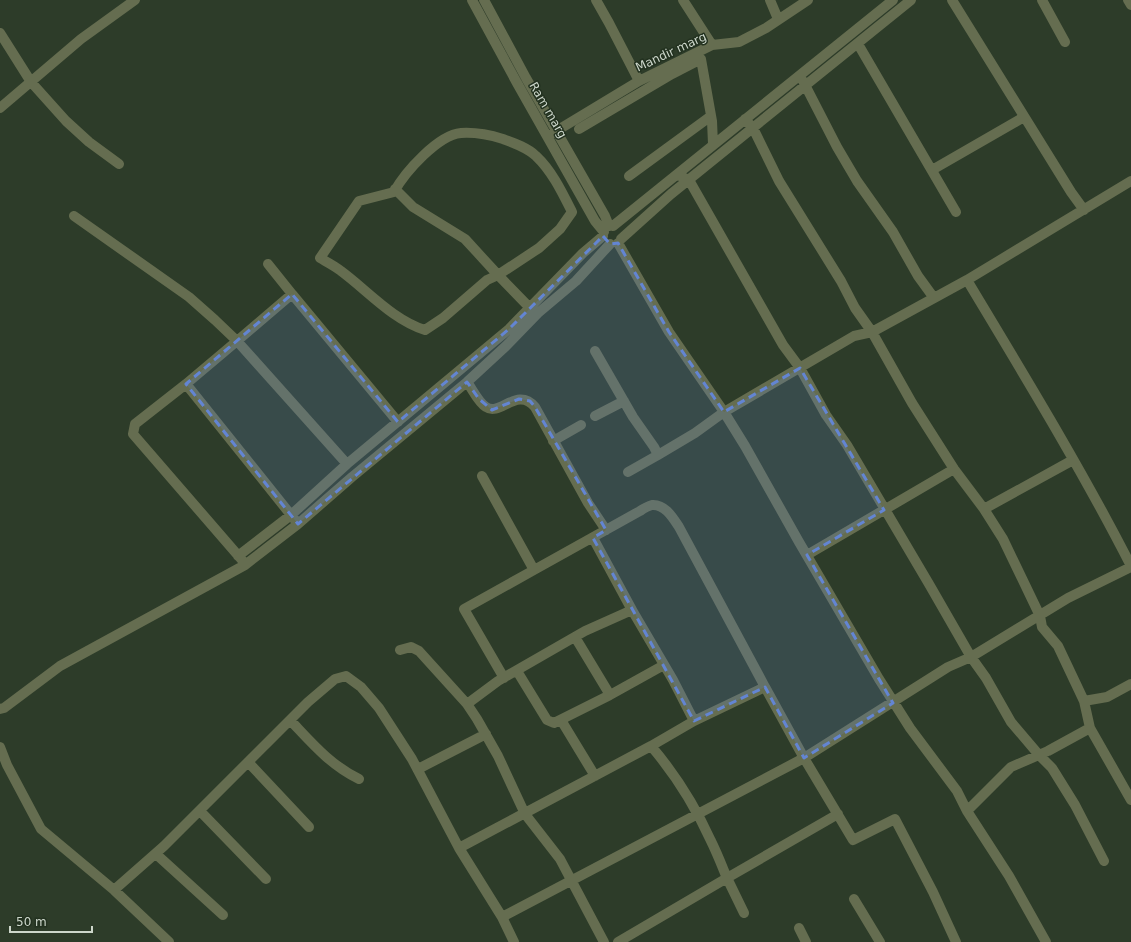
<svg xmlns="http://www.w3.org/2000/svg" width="1131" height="942" font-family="'DejaVu Sans',sans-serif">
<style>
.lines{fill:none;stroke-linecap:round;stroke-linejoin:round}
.minor{stroke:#656d50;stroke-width:10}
.marked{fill:#6385d3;fill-opacity:0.2;stroke:#6385d3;stroke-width:3;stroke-dasharray:8 5;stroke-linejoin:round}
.labels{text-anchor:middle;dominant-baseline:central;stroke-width:3;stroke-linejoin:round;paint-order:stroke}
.street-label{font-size:12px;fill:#cdd7cb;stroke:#233220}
</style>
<rect width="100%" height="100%" fill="#2d3c29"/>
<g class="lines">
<path class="minor" d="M472,0L517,83L595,221L604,232
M484,0L526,78L605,216L609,226
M596,0L609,23L639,81
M683,0L712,45
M770,0L778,19
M952,0L1071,192L1084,210
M1042,0L1065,42
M1128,0L1131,5
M0,33L31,82L66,121L89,142L119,164
M858,44L956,212
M803,81L837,147L857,181L893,232L918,276L934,298
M0,108L81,39L135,0
M745,119L753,128L779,181L841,281L855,308L872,332L912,403L954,469L984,509L1003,539L1040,616L1042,627L1058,646L1084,701L1090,728L1131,800
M579,129L672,74L701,59L712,121L713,144
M548,136L639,81L712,45L739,42L766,28L808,0
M932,170L1024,117
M678,175L689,180L783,345L800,368L826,415L847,445L929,584L971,657L986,678L1011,722L1039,755L1052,768L1075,805L1104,861
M629,176L711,116
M395,189L413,207L465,239L498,275L487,280L443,318L425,330C393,320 368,291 341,271C335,266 327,262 320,258L359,201L394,192C405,172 438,135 461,133C476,132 490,135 503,139C514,143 528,148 536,156C552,171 562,192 572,212L560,229L539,248L498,275L530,308
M74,216L189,297L215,320L237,341L292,294L398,422
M613,226L893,0
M621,239L671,194L911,0
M618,243L669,332L724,412L745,446L799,542L879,679L910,728L957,791L967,811L1009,876L1046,942
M268,264L292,294
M967,280C1024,375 1081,468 1131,566
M595,351L633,417L654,447L658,455L695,433L724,412L854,336L872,332L967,280L1131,181
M467,382C473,390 478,402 486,407C500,417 517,386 535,407L588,503L606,530
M186,384L237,341L347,464
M595,416L624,401
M553,441L581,425
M628,472L658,455
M984,509L1073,460
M593,538L632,610
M807,555L954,469
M238,556L291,515L347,464L509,329L583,253L603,236
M242,560L133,434L135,424L186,384L295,520
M575,637L610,695
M400,650L411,647L419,651L467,704L477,719L498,756L525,814L560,859L604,942
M517,671L547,720L554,723L610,695L664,665
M504,678L464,609L534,570
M765,687L804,758L853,840L895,819L933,892L956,942
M1084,701L1107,697L1131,684
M467,704L498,681L585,631L632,610L673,680L694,721
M0,709L4,708L60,666L245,565L298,524L352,477L467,382L506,346L538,313L576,281L610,244
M290,720C311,742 330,765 359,779
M561,720L595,776
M0,747L7,765L41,829L114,890L169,942
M248,762L309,827
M418,769L486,734
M200,811L266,879
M967,811L1011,767L1048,751L1090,728
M459,848L651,746L694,721L765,687L679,527C673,518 665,504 652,505C648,506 643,509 640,511L534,570L482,476
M156,854L223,915
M114,890L164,846L308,702L335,679L346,676L361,687L379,708L412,759L459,848L502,917L514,942
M854,899L880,942
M744,913L727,878L838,814
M502,917L804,758L948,667L971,657L1068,598L1131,567
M799,928L806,942
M618,942L727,878C722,866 717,853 711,841C696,808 675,774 651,746"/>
</g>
<path class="marked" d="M603,236L610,244L618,243L669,332L724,412L800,368L884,510L807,555L893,703L804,758L765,687L694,721L593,538L606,530L535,407L530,401L519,399L492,410L479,399L467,382L298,524L186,384L292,294L398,422L509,329Z"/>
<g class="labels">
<g class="street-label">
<text transform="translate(671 52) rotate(-25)">Mandir marg</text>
<text transform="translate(548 110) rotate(60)">Ram marg</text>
</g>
</g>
<path d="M10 926v6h82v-6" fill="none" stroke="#cdd7cb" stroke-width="2"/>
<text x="16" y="926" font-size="12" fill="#cdd7cb" stroke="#233220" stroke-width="3" paint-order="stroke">50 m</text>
</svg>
